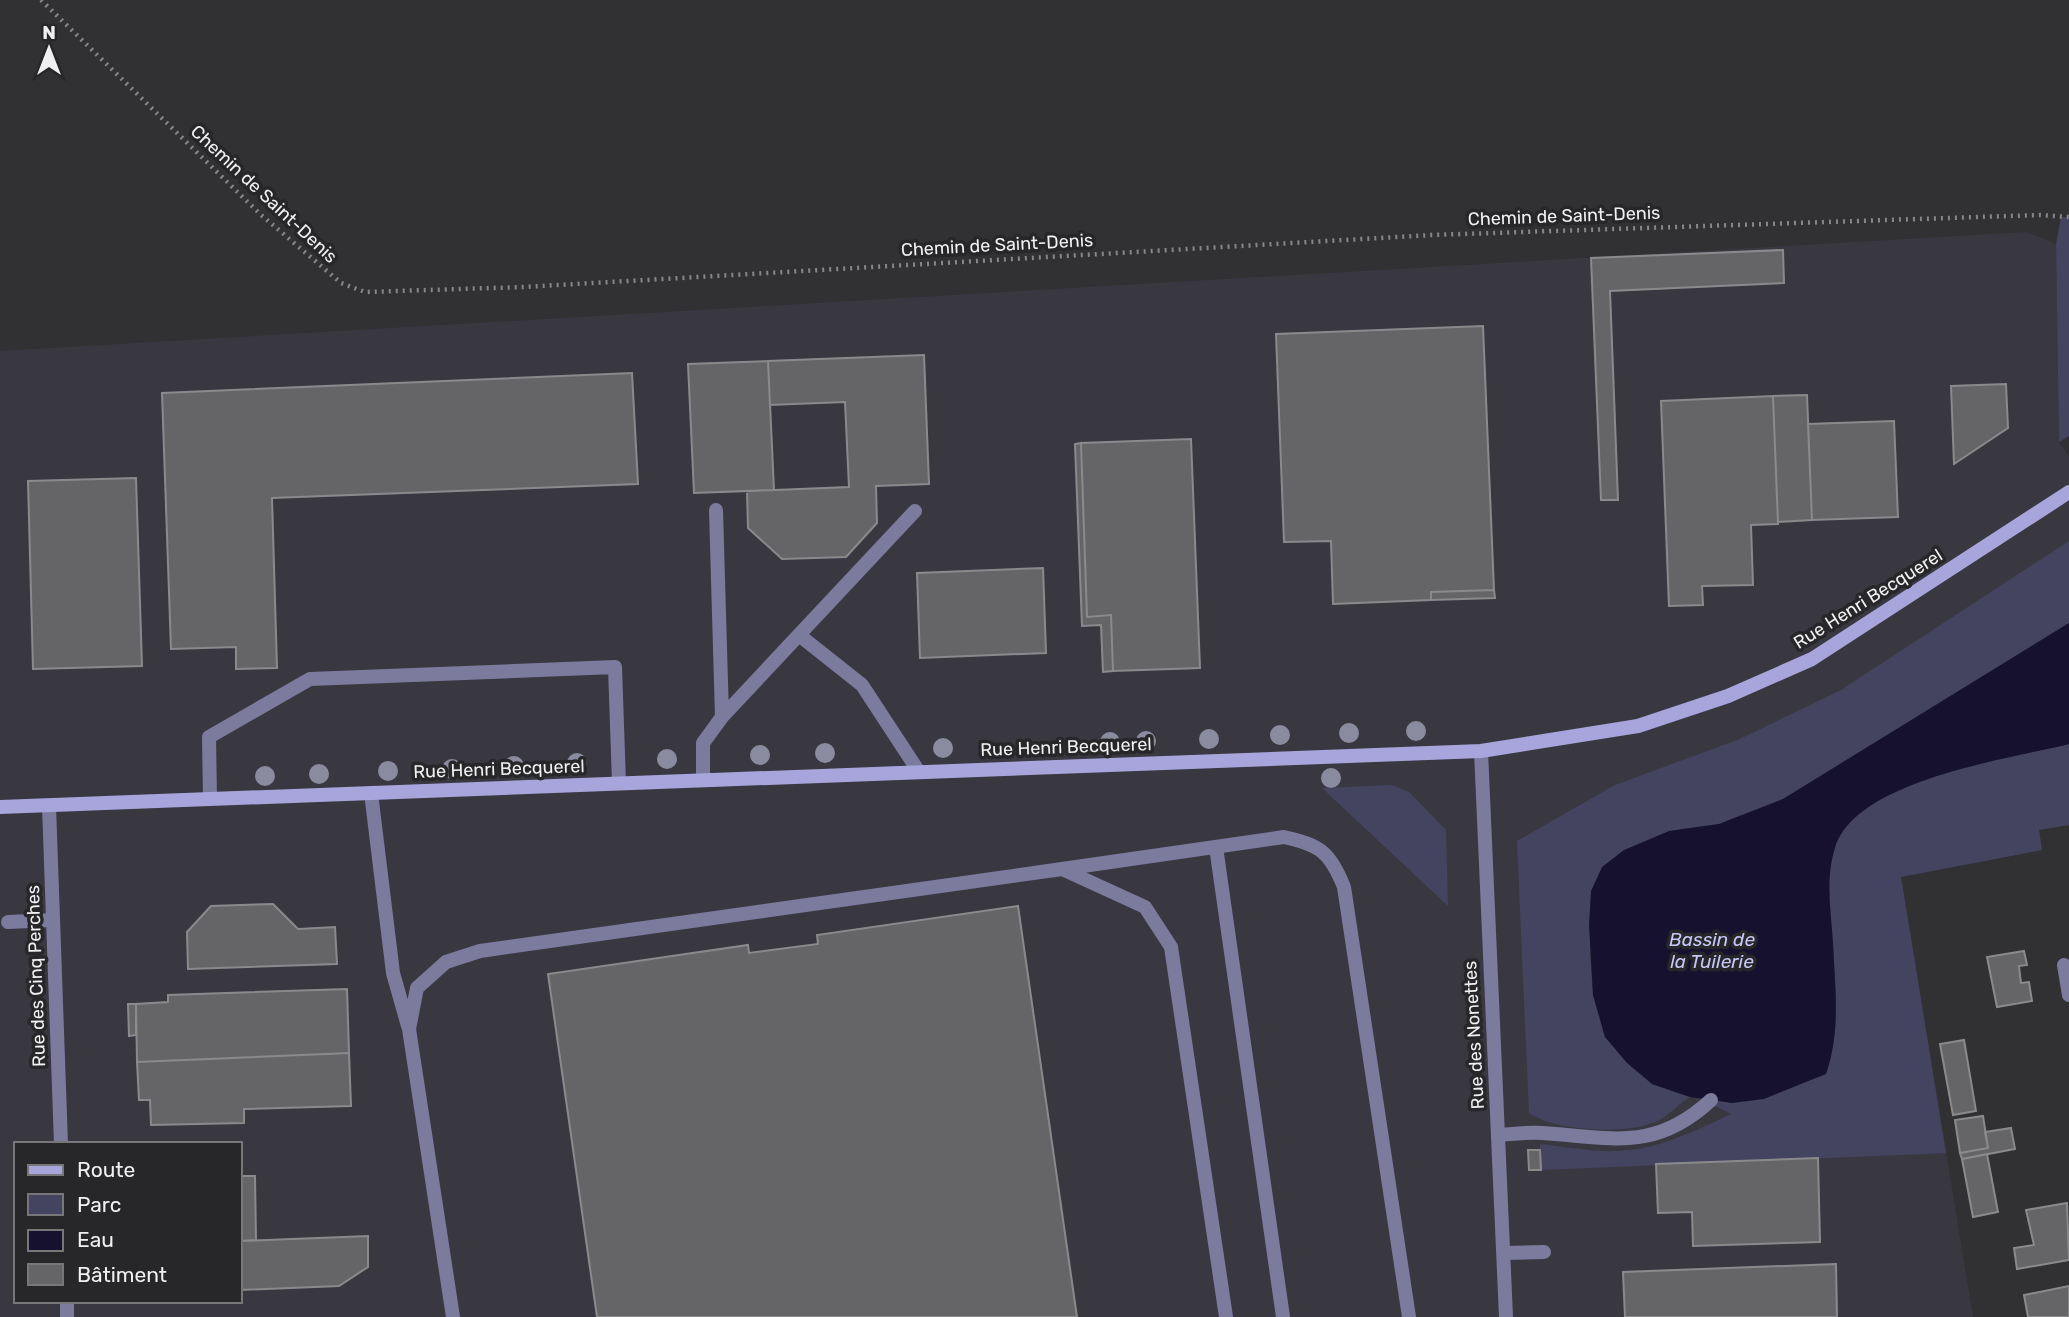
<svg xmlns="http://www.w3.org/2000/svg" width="2069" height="1317" font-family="Rubik,sans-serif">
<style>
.built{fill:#393841;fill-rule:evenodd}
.green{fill:#454460}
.water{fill:#15112f}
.building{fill:#656568;stroke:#8a8a8d;stroke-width:2}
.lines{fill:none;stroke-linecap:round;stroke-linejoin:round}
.path{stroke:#878789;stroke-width:4.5;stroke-dasharray:2 5;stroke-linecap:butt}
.lane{stroke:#7c7b9e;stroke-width:14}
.street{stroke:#7c7b9e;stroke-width:14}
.secondary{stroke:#a7a5dc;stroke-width:14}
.tree{fill:#8b8ba0}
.labels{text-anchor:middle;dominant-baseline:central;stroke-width:7;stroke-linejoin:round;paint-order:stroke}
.street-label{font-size:18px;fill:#f0f0f2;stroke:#272729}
.water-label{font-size:19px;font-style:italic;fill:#c7c6f8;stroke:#272729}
</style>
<rect width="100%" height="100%" fill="#313133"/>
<path class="built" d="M2027,232L2056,244L2059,442L2069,457V825L2039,830L2042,850L1901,877L1973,1317H0V351ZM16,1144H240V1301H16Z"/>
<path class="green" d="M2061,217H2069V436L2059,442L2056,244Z
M2069,541V623L1783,799L1719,824L1669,831L1590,953L1593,995L1605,1037L1652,1084L1690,1097C1677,1104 1670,1116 1655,1122C1626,1135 1555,1131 1529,1113L1517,841L1615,785L1740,739L1841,690Z
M2069,744V825L2039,830L2042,850L1901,877L1946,1153L1541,1170L1540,1144C1566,1147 1591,1152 1617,1151C1657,1150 1695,1131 1731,1114L1708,1102L1826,1074C1841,1031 1835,988 1833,943C1831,912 1825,879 1834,848C1855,780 2009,759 2069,744Z
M1391,785L1409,792L1446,830L1448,906L1322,788Z"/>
<path class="water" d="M2069,623V744C2009,759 1855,780 1835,848C1825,879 1831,912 1833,943C1835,988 1841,1031 1826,1074L1764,1099L1732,1103L1690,1097L1652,1084L1627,1063L1605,1037L1593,995L1589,925L1591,891L1602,867L1624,850L1669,831L1719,824L1783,799Z"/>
<path class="building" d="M1783,250L1784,283L1610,291L1618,500H1601L1591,258Z
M1483,326L1494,590L1431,592V600L1333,604L1331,541L1284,542L1276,334Z
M924,355L929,484L876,486L877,523L846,557L782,559L748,528L747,491L849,487L845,402L770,405L768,361Z
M768,361L774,490L694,493L688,364Z
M632,373L638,484L272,498L277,668L236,669V647L171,649L162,393Z
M2006,384L2008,428L1954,464L1951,386Z
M1807,395L1812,520L1778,522L1773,396Z
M1773,396L1778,524L1751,525L1753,585L1702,586L1703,605L1669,606L1661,401Z
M1894,421L1898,517L1812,520L1808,424Z
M1191,439L1200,668L1113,671L1111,615L1087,617L1081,443Z
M1081,443L1087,617L1111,615L1113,671L1103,672L1101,625L1082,626L1075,444Z
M136,478L142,666L33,669L28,481Z
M1043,568L1046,653L920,658L917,573Z
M1494,590L1495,598L1431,600V592Z
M273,904L298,929L335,927L337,964L188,969L187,932L211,906Z
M1018,906L1077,1317H597L548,974L748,945L749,953L818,944L817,935Z
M2024,951L2027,965L2019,966L2021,983L2029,982L2032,1001L1997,1007L1987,957Z
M347,989L349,1053L137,1062L136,1004L168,1002V995Z
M128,1004H136V1035L129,1036Z
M1964,1040L1976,1111L1953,1115L1940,1044Z
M349,1053L351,1106L244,1109V1123L151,1125L150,1100H139L137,1062Z
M1983,1116L1988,1148L1960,1153L1955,1120Z
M2011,1128L2015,1149L1962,1159L1960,1153L1988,1148L1985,1132Z
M1528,1150H1540L1541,1170H1529Z
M1987,1154L1998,1212L1973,1217L1962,1159Z
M1818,1158L1820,1242L1693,1246L1692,1212L1658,1213L1656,1164Z
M240,1176H255L256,1240L240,1241Z
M2067,1203L2069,1260L2017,1269L2014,1248L2034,1245L2026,1210Z
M368,1236V1267L339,1286L240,1290V1241Z
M1836,1264L1837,1317H1625L1623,1272Z
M2069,1286V1317H2028L2024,1295Z"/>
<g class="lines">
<path class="path" d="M41,0L260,214L341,283L365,292L523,287L1432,235L2039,215L2069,217"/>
<path class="lane" d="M716,510L722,717
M799,635L862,685L919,772
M703,780V743L722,717L915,511
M371,793L393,973L408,1026
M210,799L209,737L310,679L615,667L619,783
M1216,847L1283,1317
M1062,869L1284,837C1320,845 1330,852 1344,887L1409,1317
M8,922L53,920
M1498,1135C1513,1134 1528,1132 1542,1133C1610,1137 1654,1153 1711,1100
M1504,1253L1544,1252
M453,1317L409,1029L417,988L446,962L480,951L1062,869L1145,907L1171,947L1226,1317"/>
<path class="street" d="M1481,751L1506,1317
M49,806L61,1144
M2064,965L2069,995
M67,1301V1317"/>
<path class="secondary" d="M0,807L1481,751L1638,726L1728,696L1812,659L2069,492"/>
</g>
<g class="tree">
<circle cx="1416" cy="731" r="10"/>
<circle cx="1349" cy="733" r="10"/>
<circle cx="1280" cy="735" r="10"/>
<circle cx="1209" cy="739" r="10"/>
<circle cx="1146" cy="741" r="10"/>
<circle cx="1110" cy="742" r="10"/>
<circle cx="943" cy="748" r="10"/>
<circle cx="825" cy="753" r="10"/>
<circle cx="760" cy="755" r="10"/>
<circle cx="667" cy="759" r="10"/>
<circle cx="577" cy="763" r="10"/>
<circle cx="514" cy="766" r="10"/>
<circle cx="452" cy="769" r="10"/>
<circle cx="388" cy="771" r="10"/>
<circle cx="319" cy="774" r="10"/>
<circle cx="265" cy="776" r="10"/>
<circle cx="1331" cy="778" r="10"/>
</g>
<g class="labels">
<g class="street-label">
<text transform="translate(264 194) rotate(43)">Chemin de Saint-Denis</text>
<text transform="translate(1564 216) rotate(-2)">Chemin de Saint-Denis</text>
<text transform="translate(997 245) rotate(-3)">Chemin de Saint-Denis</text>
<text transform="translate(1868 599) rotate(-32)">Rue Henri Becquerel</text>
<text transform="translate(1066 747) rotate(-2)">Rue Henri Becquerel</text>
<text transform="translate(499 769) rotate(-2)">Rue Henri Becquerel</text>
<text transform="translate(36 976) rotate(-92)">Rue des Cinq Perches</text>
<text transform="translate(1474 1035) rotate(-93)">Rue des Nonettes</text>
</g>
<g class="water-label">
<text x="1712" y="939">Bassin de<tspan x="1712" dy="22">la Tuilerie</tspan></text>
</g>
</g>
<rect x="14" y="1142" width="228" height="161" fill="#272729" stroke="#777779" stroke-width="2"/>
<rect x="28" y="1165" width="35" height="10" fill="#a7a5dc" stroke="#777779" stroke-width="2"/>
<text x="77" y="1177" font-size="21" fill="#f0f0f2">Route</text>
<rect x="28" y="1194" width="35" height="21" fill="#454460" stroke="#777779" stroke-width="2"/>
<text x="77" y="1212" font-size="21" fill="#f0f0f2">Parc</text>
<rect x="28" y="1230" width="35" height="21" fill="#15112f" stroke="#777779" stroke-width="2"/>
<text x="77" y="1247" font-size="21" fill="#f0f0f2">Eau</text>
<rect x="28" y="1264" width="35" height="21" fill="#656568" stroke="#777779" stroke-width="2"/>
<text x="77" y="1282" font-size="21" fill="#f0f0f2">Bâtiment</text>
<g transform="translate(49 49)" stroke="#272729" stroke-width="5" paint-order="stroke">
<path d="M0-5L12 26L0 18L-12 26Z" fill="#f0f0f2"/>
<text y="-10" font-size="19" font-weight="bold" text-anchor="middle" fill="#f0f0f2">N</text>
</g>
</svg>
